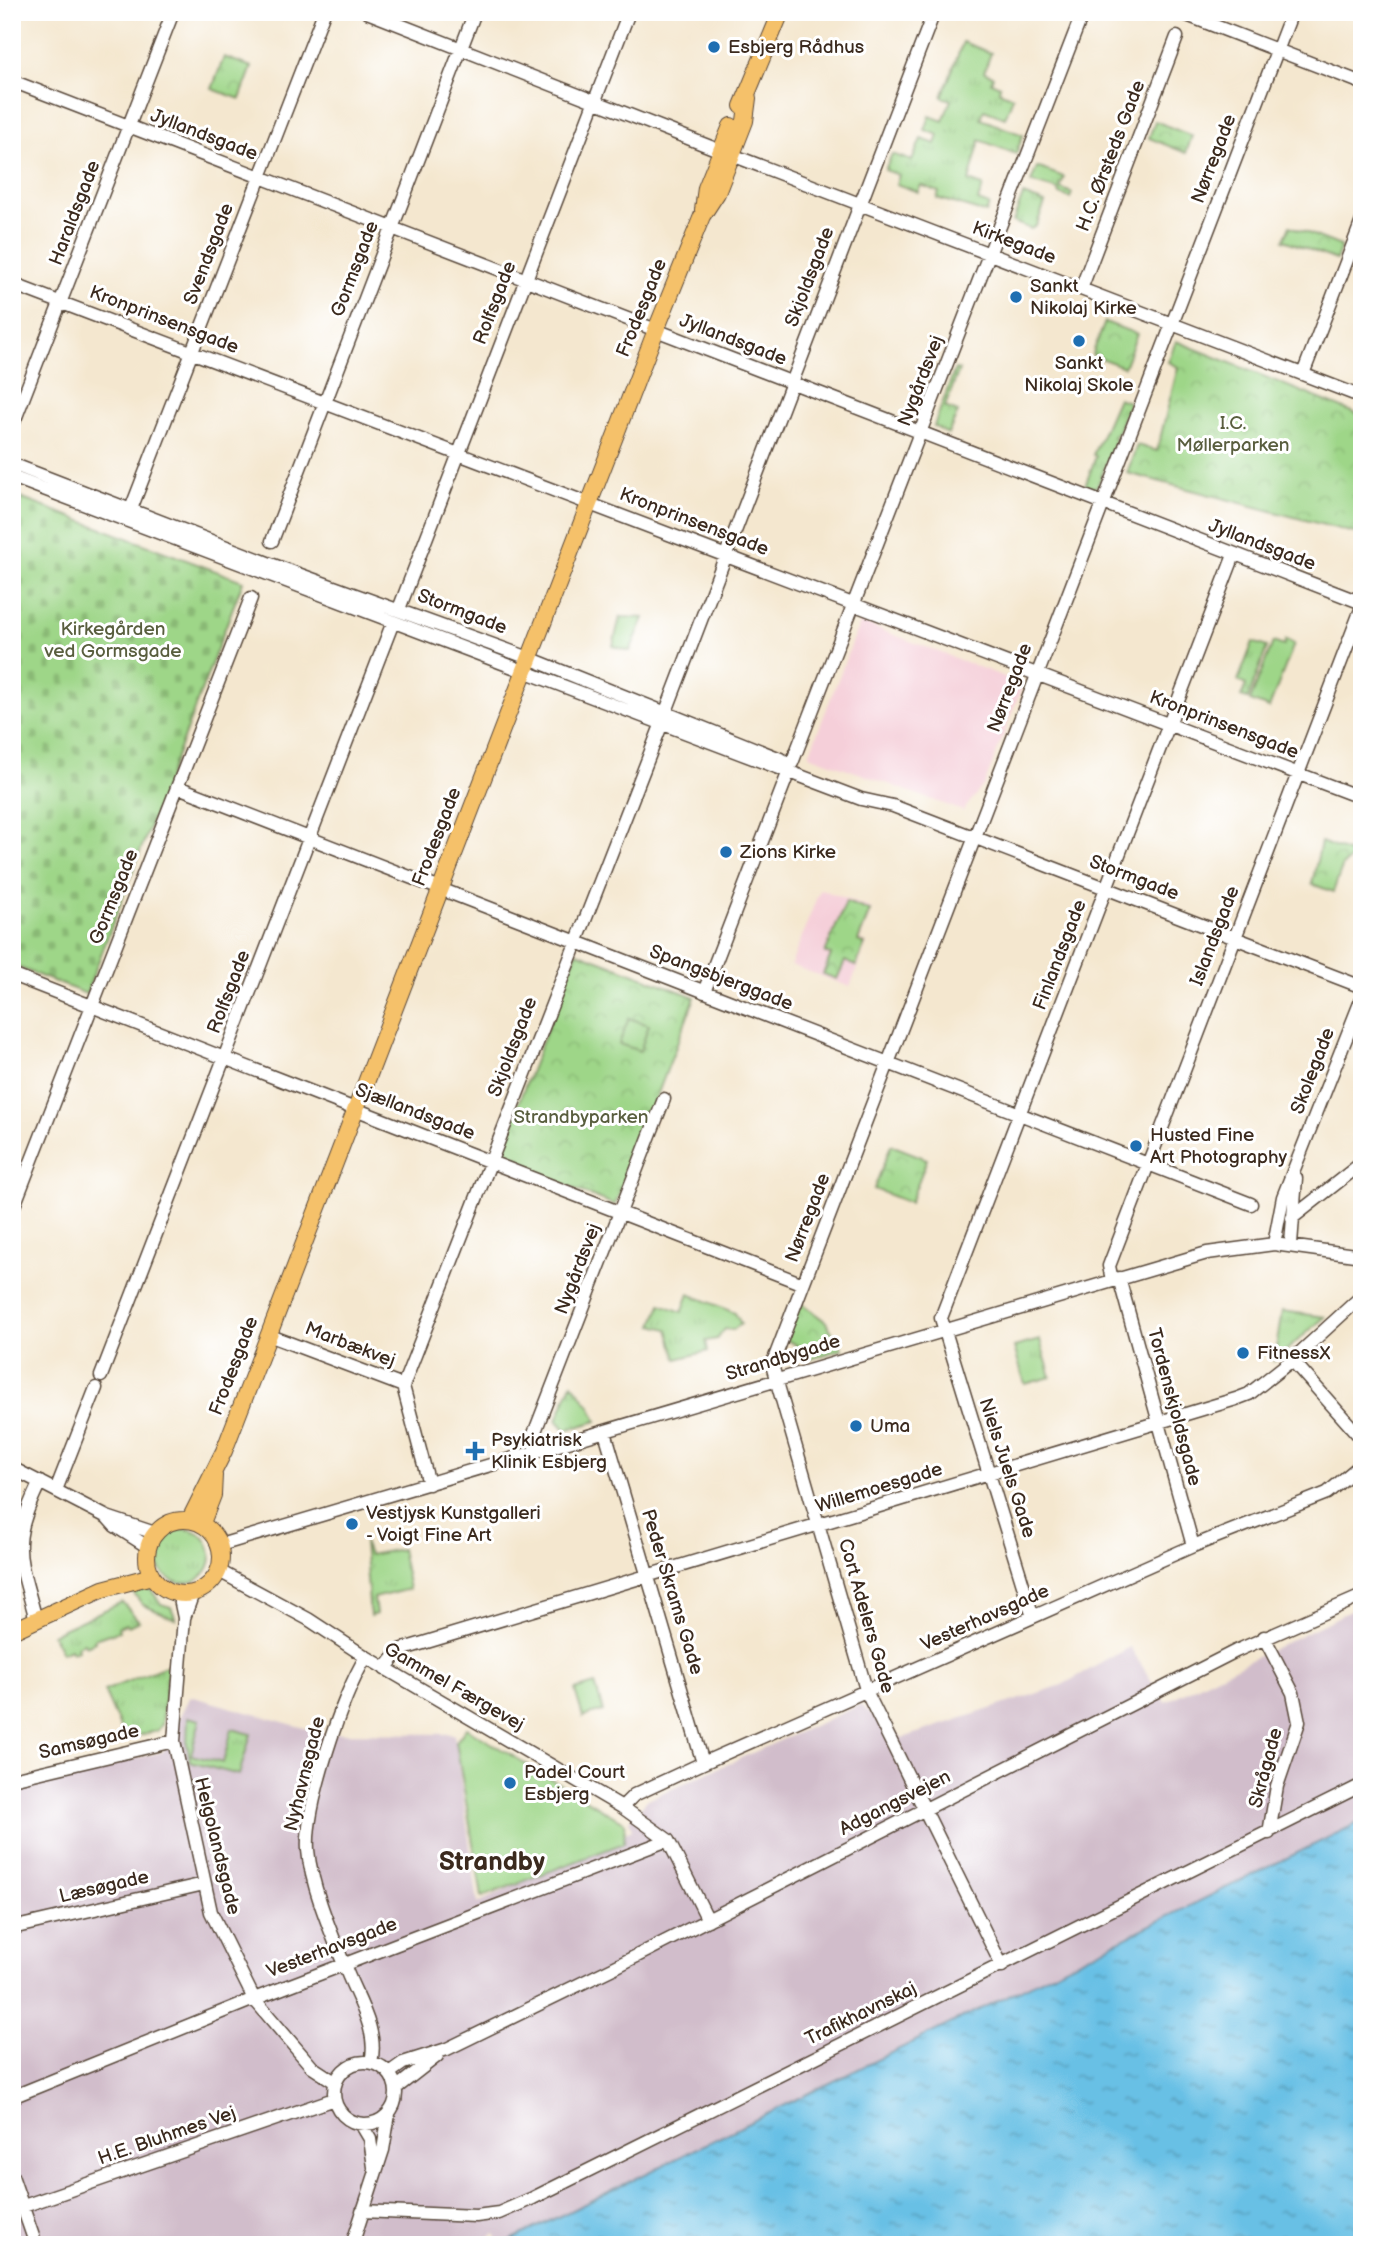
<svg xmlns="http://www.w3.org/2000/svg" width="1374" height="2257" font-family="'Balsamiq Sans',sans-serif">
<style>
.built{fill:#f5cfd9}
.industrial{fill:#d1bdcb}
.grass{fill:url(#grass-tufts);stroke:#6c8053;stroke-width:2}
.cemetery{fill:url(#cemetery-stones);stroke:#6c8053;stroke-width:2}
.park{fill:url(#park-crowns);stroke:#6c8053;stroke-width:2}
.garden{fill:#9ed688;stroke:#6c8053;stroke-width:2}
.water{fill:url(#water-ripples);stroke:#527582;stroke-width:2}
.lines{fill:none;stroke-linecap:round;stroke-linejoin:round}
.minor-casing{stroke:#574639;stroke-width:15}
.major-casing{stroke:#574639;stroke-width:18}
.minor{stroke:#fff;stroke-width:12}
.major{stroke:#f5c16b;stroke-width:16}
.poi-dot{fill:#1f6fb2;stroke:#fff;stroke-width:2.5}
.labels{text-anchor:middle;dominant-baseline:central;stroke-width:6;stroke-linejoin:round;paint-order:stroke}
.poi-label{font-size:19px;fill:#3b2a1e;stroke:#fff;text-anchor:start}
.street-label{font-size:19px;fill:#3b2a1e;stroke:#fff}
.park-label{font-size:19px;fill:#595e3e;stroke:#fff}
.district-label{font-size:26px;font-weight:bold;fill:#3b2a1e;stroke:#fff}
</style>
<defs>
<pattern id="grass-tufts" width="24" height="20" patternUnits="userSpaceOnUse" patternTransform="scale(1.75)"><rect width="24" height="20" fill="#9ed688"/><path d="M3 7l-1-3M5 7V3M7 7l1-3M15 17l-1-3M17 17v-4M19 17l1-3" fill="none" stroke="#89b875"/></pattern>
<pattern id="cemetery-stones" width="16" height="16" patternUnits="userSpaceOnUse" patternTransform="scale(1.75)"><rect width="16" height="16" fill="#9ed688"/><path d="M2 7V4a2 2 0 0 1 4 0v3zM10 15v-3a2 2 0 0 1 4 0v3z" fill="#89b875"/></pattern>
<pattern id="park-crowns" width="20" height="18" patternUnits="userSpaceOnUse" patternTransform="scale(1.75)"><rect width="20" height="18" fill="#9ed688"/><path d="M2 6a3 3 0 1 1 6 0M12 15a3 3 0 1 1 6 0" fill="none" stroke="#89b875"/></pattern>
<pattern id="water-ripples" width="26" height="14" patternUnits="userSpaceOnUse" patternTransform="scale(1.75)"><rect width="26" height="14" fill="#68c0e5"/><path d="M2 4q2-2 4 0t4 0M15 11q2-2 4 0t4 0" fill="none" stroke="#579cb9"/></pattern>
</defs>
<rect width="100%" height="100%" fill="#fff"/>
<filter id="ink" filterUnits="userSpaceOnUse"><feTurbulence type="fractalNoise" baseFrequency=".0143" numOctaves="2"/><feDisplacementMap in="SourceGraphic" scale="14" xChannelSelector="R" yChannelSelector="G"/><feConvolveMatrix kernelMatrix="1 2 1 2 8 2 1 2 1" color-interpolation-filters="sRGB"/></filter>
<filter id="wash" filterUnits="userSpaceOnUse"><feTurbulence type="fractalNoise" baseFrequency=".00686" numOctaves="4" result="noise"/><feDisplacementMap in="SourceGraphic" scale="28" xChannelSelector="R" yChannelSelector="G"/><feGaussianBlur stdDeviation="1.57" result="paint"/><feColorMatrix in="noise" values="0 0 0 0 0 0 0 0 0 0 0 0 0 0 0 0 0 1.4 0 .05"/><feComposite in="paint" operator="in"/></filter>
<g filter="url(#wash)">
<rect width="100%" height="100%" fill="#f4e7cf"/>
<path class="built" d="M860,622L1023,684L985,783L963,811L809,755Z
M820,889L872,909L860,940L867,943L850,987L791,965Z"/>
<path class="industrial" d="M1362,1605V1821L501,2245L495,2234L475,2245H12V1788L162,1752L190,1696L322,1733L454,1734L478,1903L632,1830L629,1820L648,1799L860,1705L903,1738L1062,1685L1130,1647L1165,1702Z"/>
<path class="grass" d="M963,42L991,53L984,72L993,76L991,82L1000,86L999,91L1013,97L1005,118L984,110L981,119L1023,135L1016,154L980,140L969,181L983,186L978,201L989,205L986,213L937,198L939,192L921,185L918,192L896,184L899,175L885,170L892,154L912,161L921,139L936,144L939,135L925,130L930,116L943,121L951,100L942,97Z
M1037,167L1064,177L1060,188L1072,193L1070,198L1060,194L1058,190L1031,182Z
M1023,195L1045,203L1036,226L1031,229L1013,222Z
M955,369L959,370L945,407L958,412L948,434L934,426Z
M1118,398L1129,402L1118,431L1113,437L1115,440L1097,487L1085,486L1096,456L1093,455Z
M620,617L644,618L630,651L613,646Z
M1253,642L1267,647L1248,699L1241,697L1246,685L1238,681Z
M689,1294L735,1313L741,1324L733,1330L725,1329L717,1339L706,1341L708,1351L677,1359L668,1329L653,1325L661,1304L682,1312Z
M1282,1311L1325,1317L1274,1361Z
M1040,1340L1051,1377L1025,1384L1014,1347Z
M572,1383L590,1406L597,1421L566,1430L557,1420Z
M157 1556a27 27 0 1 1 54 0a27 27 0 1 1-54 0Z
M364,1542L369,1555L401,1549L409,1589L374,1598L376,1614L370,1616Z
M139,1587L151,1590L161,1604L171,1607L176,1619L143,1605L131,1590Z
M122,1602L139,1621L128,1626L126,1624L118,1627L119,1631L94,1639L95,1642L86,1646L84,1643L77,1646L78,1650L72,1652L70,1649L62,1653L52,1634Z
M168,1665L162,1725L157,1731L116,1741L124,1736L104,1691Z
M188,1717L200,1720L191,1755L223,1763L232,1729L251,1734L239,1775L190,1762L187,1744Z"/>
<path class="cemetery" d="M12,495L243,581L86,994L12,965Z"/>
<path class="park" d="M224,57L252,67L240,99L212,89Z
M1155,121L1192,136L1186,153L1149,138Z
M1290,226L1341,246L1336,260L1284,240Z
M1105,322L1137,334L1124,367L1092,355Z
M1176,341L1362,416V535L1127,473L1137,445L1157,451L1178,367L1168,362Z
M1321,842L1355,855L1343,865L1333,892L1312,884Z
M846,902L870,911L858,941L865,944L856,966L845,961L837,979L823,974L831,955L825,953Z
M577,952L695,997L615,1205L497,1158Z
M891,1145L927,1159L910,1203L874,1189Z
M801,1303L826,1322L842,1349L808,1360L795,1344L785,1339Z"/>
<path class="garden" d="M1286,640L1294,644L1269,708L1250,701L1273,642L1284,646Z
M629,1018L649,1025L640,1051L619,1044Z
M595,1684L603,1711L583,1717L575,1690Z
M466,1728L625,1823L624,1843L482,1897L456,1742Z"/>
<path class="water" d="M1362,1821V2245H501Z"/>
</g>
<g filter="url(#ink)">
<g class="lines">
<g class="minor-casing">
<path id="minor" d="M367,12L721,151
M1179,12L1362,83
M12,81L1362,603
M732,155L1362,397
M12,284L1362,798
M1081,289L1177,37
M1303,374L1362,221
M12,427L173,12
M12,464L268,563L529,658L783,760
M12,477L861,799L893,806L1362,987
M131,509L324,12
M272,541L475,12
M399,609L629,12
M665,714L934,12
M792,763L1083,12
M178,787L1251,1204
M12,975L803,1284
M704,992L789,771
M12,1211L251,598
M1292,1218L1362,1163
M1274,1244L1283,1197L1362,998
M1291,1244L1296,1178
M1119,1278L1193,1546
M1112,1280L1109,1266L1362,607
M268,1335L403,1386L429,1484
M1292,1360L1362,1439
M101,1376L393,622
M403,1386L662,723
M605,1432L703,1763
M535,1453L534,1434L664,1099
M12,1468L107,1517L155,1533
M56,1490L96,1388
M107,1517L115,1526L148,1547
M220,1545L1207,1253L1274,1244L1362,1256
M219,1571L308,1619L366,1657L622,1807L668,1840L708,1920
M193,1593L184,1618L174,1741L211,1912L254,1999L312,2067L335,2082
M179,1594L184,1618
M1033,1617L941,1318L1234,555
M36,1620C20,1557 8,1546 40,1482
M1264,1637L1293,1693L1299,1722L1277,1786L1269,1833
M366,1657C342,1694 305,1807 308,1850C311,1887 333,1937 347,1972C358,2000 379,2032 371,2062
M385,1669L400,1650L1236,1399L1249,1394L1292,1360L1362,1296
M12,1779L174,1741
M622,1807L634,1795L703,1763L1193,1546L1327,1493L1362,1464
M12,1928L204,1884
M1002,1966L867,1693L772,1365L1292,12
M334 2093a31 31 0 1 1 62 0a31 31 0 1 1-62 0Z
M389,2073L403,2063L447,2049L617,1966L1236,1651L1362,1596
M396,2088L437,2056
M12,2097L254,1999L668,1840
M361,2124L370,2139L374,2167
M12,2176L36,2245
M12,2210L334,2099
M362,2211L476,2216L499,2213L533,2198L1362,1785
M352,2245L383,2150L389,2114"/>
</g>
<g class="major-casing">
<path id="major" d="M742,106L781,12
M703,210L706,188L731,126
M190,1519L224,1451L656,330L702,216L717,193L745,121L748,98
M147 1557a37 37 0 1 1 74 0a37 37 0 1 1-74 0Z
M202,1523L213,1495L214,1475
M12,1631L103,1589L152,1576"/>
</g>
<use href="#minor" class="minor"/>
<use href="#major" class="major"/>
</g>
</g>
<g class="poi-dot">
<circle cx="714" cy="47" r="7"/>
<circle cx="1016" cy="297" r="7"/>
<circle cx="1079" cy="341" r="7"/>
<circle cx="726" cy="852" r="7"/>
<circle cx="1136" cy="1146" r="7"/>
<circle cx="1243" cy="1353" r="7"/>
<circle cx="856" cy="1426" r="7"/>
<path d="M471.5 1440.5h7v7h7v7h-7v7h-7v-7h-7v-7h7z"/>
<circle cx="352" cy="1524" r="7"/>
<circle cx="510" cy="1783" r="7"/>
</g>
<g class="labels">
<g class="poi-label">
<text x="728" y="47">Esbjerg Rådhus</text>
<text x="1030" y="286">Sankt<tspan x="1030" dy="22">Nikolaj Kirke</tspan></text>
<text x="1079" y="363" text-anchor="middle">Sankt<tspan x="1079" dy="22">Nikolaj Skole</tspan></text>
<text x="740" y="852">Zions Kirke</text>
<text x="1150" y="1135">Husted Fine<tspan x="1150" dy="22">Art Photography</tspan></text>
<text x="1257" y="1353">FitnessX</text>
<text x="870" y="1426">Uma</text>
<text x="491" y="1440">Psykiatrisk<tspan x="491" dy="22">Klinik Esbjerg</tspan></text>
<text x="366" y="1513">Vestjysk Kunstgalleri<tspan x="366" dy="22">- Voigt Fine Art</tspan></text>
<text x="524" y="1772">Padel Court<tspan x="524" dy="22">Esbjerg</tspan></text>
</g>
<g class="street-label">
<text transform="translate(204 135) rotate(21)">Jyllandsgade</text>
<text transform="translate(1111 156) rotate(-69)">H.C. Ørsteds Gade</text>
<text transform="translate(1214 159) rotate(-69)">Nørregade</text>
<text transform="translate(75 213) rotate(-69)">Haraldsgade</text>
<text transform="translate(1014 243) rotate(21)">Kirkegade</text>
<text transform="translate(209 254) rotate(-69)">Svendsgade</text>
<text transform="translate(355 269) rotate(-69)">Gormsgade</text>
<text transform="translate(810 277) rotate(-69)">Skjoldsgade</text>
<text transform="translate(495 303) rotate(-69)">Rolfsgade</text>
<text transform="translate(642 308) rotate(-68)">Frodesgade</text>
<text transform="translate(164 320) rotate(21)">Kronprinsensgade</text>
<text transform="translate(733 340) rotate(21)">Jyllandsgade</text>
<text transform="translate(921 381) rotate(-69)">Nygårdsvej</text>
<text transform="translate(694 522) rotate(21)">Kronprinsensgade</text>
<text transform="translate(1262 545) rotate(21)">Jyllandsgade</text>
<text transform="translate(462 612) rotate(21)">Stormgade</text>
<text transform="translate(1010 688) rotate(-69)">Nørregade</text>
<text transform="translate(1224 725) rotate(21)">Kronprinsensgade</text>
<text transform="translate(437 837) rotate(-69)">Frodesgade</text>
<text transform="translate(1134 878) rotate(21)">Stormgade</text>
<text transform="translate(114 897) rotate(-68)">Gormsgade</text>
<text transform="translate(1215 936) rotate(-69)">Islandsgade</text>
<text transform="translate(1060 955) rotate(-69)">Finlandsgade</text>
<text transform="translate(721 978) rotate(21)">Spangsbjerggade</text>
<text transform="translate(229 992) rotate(-69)">Rolfsgade</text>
<text transform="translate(513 1047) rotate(-69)">Skjoldsgade</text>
<text transform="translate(1313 1071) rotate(-69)">Skolegade</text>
<text transform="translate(415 1112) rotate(21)">Sjællandsgade</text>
<text transform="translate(808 1218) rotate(-69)">Nørregade</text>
<text transform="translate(578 1269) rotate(-69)">Nygårdsvej</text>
<text transform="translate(350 1345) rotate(21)">Marbækvej</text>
<text transform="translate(783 1358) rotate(-17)">Strandbygade</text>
<text transform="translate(234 1366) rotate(-69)">Frodesgade</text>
<text transform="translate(1174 1407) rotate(75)">Tordenskjoldsgade</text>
<text transform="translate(1007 1468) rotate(72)">Niels Juels Gade</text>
<text transform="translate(879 1488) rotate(-17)">Willemoesgade</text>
<text transform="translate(672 1592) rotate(73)">Peder Skrams Gade</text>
<text transform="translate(866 1616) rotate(74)">Cort Adelers Gade</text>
<text transform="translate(985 1618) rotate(-24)">Vesterhavsgade</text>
<text transform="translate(454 1687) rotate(30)">Gammel Færgevej</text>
<text transform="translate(89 1742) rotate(-13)">Samsøgade</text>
<text transform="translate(1266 1768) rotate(-75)">Skrågade</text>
<text transform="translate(305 1774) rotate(-76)">Nyhavnsgade</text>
<text transform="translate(895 1803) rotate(-27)">Adgangsvejen</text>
<text transform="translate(217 1846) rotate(76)">Helgolandsgade</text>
<text transform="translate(104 1887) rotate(-13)">Læsøgade</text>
<text transform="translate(332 1948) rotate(-21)">Vesterhavsgade</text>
<text transform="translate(861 2014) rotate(-26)">Trafikhavnskaj</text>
<text transform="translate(167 2136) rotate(-19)">H.E. Bluhmes Vej</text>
</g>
<g class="park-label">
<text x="1233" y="423">I.C.<tspan x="1233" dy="22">Møllerparken</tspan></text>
<text x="113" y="629">Kirkegården<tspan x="113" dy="22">ved Gormsgade</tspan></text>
<text x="581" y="1117">Strandbyparken</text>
</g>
<g class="district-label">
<text x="492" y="1862">Strandby</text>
</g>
</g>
<rect width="1374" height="2257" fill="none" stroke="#fff" stroke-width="42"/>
</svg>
